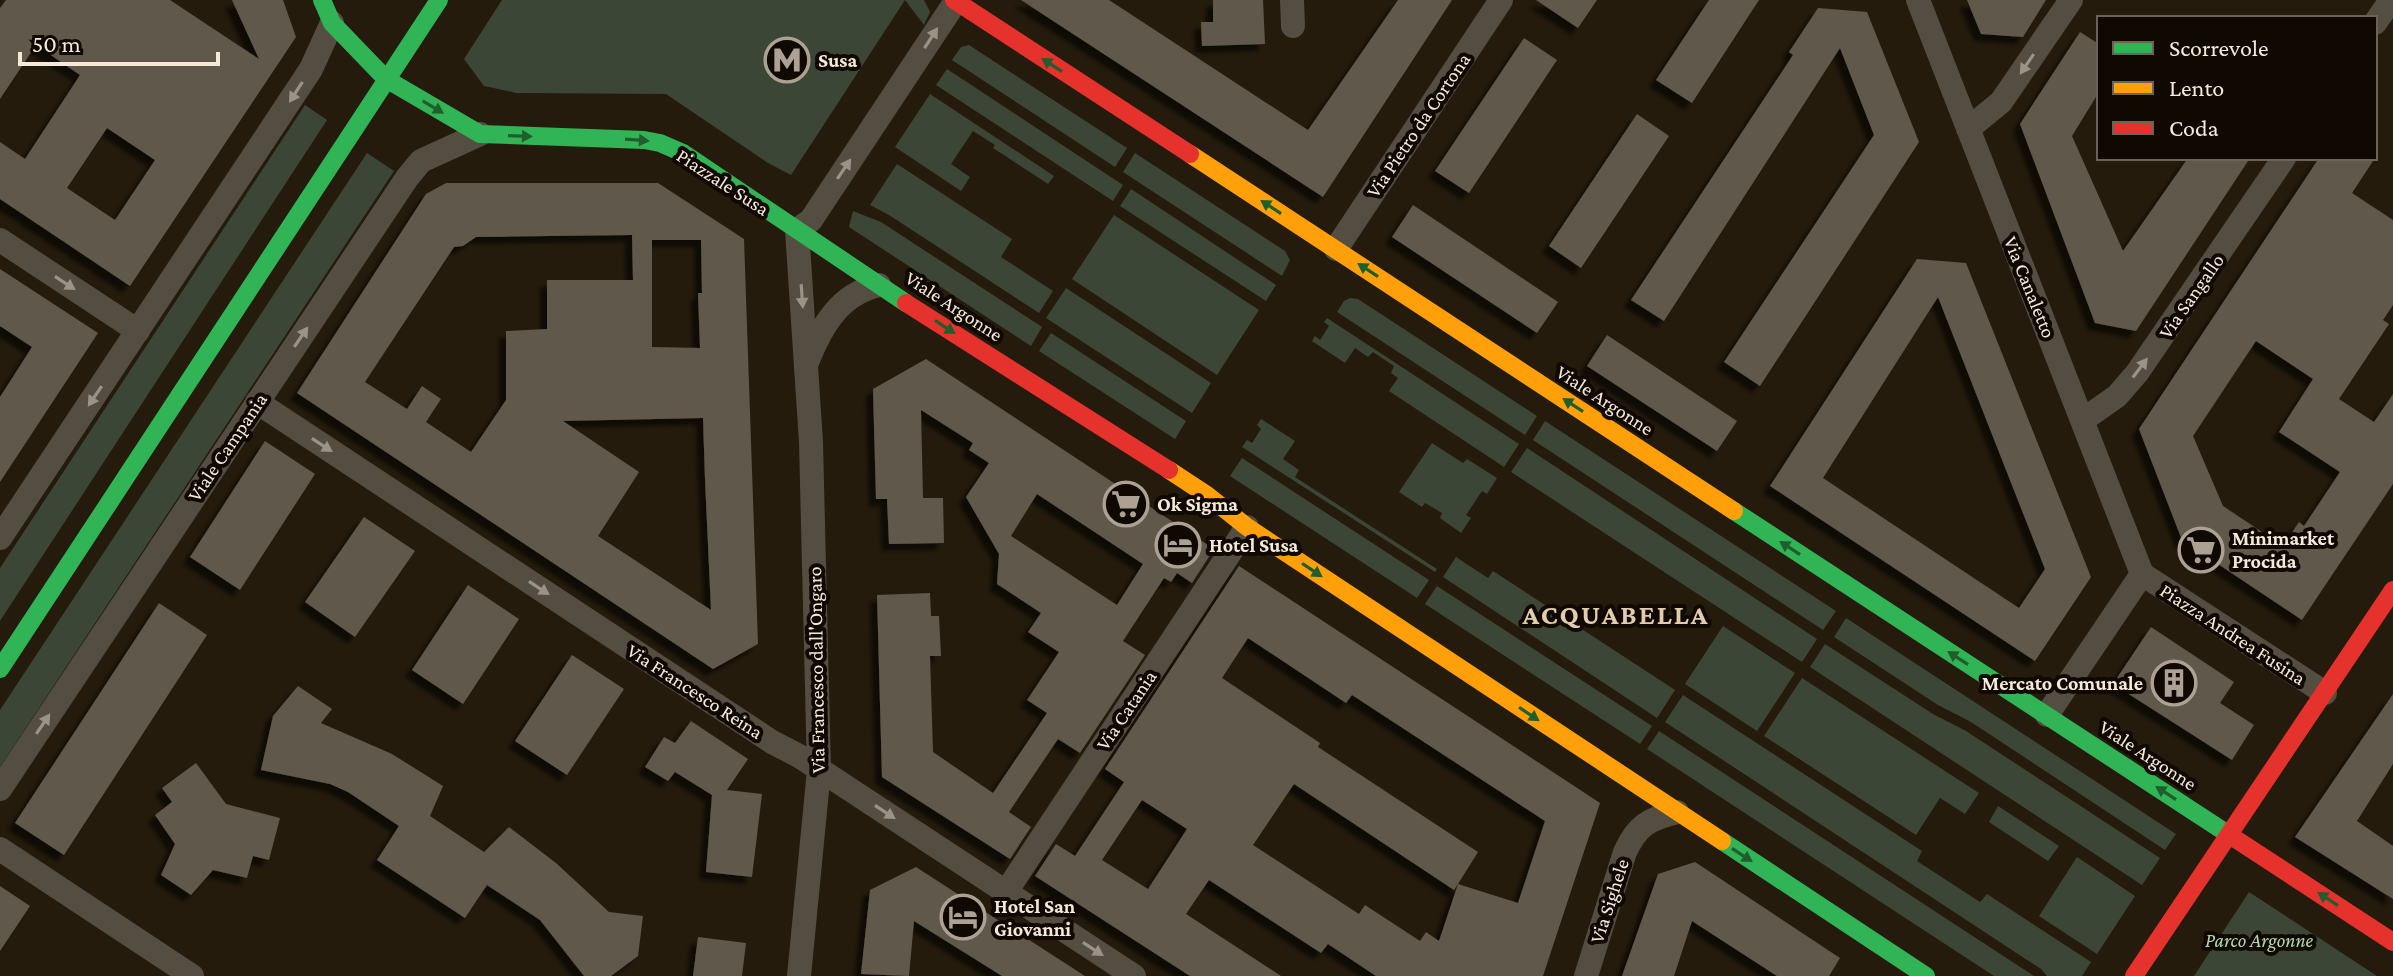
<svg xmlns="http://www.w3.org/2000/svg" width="2393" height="976" font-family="'Crimson Pro',serif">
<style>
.green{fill:#3c4636}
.building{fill:#60584c;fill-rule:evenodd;filter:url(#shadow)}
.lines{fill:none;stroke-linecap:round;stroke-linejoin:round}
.street{stroke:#544d42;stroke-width:24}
.fast{stroke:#30b455;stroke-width:18}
.slow{stroke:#ff9f0a;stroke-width:18}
.jam{stroke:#e5322d;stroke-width:18}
.oneway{fill:#9c9386}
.oneway2{fill:#205e2c}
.labels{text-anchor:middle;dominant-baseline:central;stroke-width:8;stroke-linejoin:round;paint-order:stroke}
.poi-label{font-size:20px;font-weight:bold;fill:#f5e9da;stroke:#100902;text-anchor:start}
.street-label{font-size:20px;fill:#f5e9da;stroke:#100902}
.park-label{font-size:20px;font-style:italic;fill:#b2d8a7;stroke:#100902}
.district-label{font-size:28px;font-weight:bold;letter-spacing:2px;fill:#e3ccad;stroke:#100902}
</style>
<defs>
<filter id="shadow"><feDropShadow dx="-7" dy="7" stdDeviation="2" flood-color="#0009"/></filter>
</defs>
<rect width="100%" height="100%" fill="#241b0c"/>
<path class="green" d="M502,0H924L930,12L924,25L905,0L791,175L768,163L666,94L517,93L484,86L464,59Z
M969,45L1127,148L1115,167L952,60L961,47Z
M947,69L1123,185L1113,201L936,85Z
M930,94L1054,176L1048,184L993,148L995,145L973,131L951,164L970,177L961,191L895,147Z
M305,105L327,120L0,621V568Z
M367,153L394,171L0,767V710Z
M1135,153L1285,251L1290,260L1282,276L1123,172Z
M897,164L1012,239L1001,257L1053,291L1039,313L889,215L870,205Z
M1131,189L1276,285L1266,301L1120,206Z
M853,211L881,222L1042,327L1031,346L849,227Z
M1114,215L1259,310L1217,375L1072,279Z
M1066,288L1211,383L1192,413L1046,318Z
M1350,298L1358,299L1537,416L1525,435L1337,312L1344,301Z
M1327,318L1519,444L1504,467L1389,391L1398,378L1391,373L1394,366L1373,352L1368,357L1355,348L1345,363L1312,341L1315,336L1320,340L1329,326L1324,322Z
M1051,333L1186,421L1175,439L1039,351Z
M1261,419L1295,441L1283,459L1299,470L1295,477L1437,569L1435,572L1242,447L1247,440L1252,443L1261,429L1257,425Z
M1545,421L1836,611L1823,630L1533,440Z
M1432,443L1463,463L1467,459L1497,478L1487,494L1482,491L1466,515L1471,518L1461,533L1440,518L1442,513L1425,503L1422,507L1399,492Z
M1527,448L1817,639L1802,662L1511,472Z
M1242,458L1429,580L1417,598L1230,476Z
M1456,557L1488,578L1493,571L1675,690L1657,718L1443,577Z
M1437,586L1652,726L1640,744L1425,604Z
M1846,618L2176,834L2165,850L1971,722L1938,705L1834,637Z
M1723,626L1795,673L1757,731L1685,684Z
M1825,644L1933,714L1966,731L2160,858L2142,885L1810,667Z
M1802,678L1979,793L1965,814L1940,798L1916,835L1764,736Z
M1683,695L1922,851L1917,861L1980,902L1987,894L2091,962L2082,976H2047L2041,969L1665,722Z
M1659,731L2034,976H1994L1647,749Z
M1998,806L2059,846L2048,861L1989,822Z
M2077,857L2135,896L2097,954L2039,916Z
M2249,892L2377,976H2194Z"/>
<path class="building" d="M6,0H170L259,59L232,0H283L296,37L130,286L0,199V142L25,159L80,75L36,45L0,99V8ZM107,128L155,160L115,220L67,188Z
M1021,0H1109L1308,130L1398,0H1452L1323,197Z
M1213,0H1263L1265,44L1202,46L1201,22H1213Z
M1536,0H1597L1578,28Z
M1709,0H1759L1692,103L1656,80Z
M1967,0H2046L2023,37L1981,34Z
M1818,8L1867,12L1919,142L1760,386L1724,362L1874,135L1840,48L1664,321L1631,300L1793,55L1789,52Z
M2080,32L2099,44V92L2072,136L2123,251L2188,158H2250L2136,331L2095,323L2020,124Z
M1524,38L1557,60L1469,193L1435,171Z
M1637,114L1669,136L1581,268L1549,246Z
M2319,158H2375L2352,193L2393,220V305L2383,320L2389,324L2339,399L2374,422L2393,394V484L2302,620L2182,540L2139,429ZM2256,341L2313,379L2279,432L2340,472L2304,526L2299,522L2283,546L2223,506L2193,436Z
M446,183H658L744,239L758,644L713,669L297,393L426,194ZM632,235L633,280H547V329L506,331V400L471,452L426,422L441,399L422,386L407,409L365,382L454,247L463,246L476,237ZM652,240H701L702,293H698L700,348L652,347ZM703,418L705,479L711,610L598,536L639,472L563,421Z
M1413,205L1558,302L1537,333L1392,237Z
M1917,259L1966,263L2091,577L2035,661L1770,486ZM1938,297L2045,569L2019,608L1823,478Z
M0,269L98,333L0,482V397L32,347L0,326Z
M1607,335L1737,421L1717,451L1587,366Z
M926,359L1214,549L1192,583L1177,573L1171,582L1164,578L1123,641L1145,655L1080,753L1058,739L1009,812L1031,827L1010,859L882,777L877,595L930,593L931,616H939L941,656H930L933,752L993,793L1047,713L1027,700L1059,652L1028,632L1041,613L997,584L999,554L966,497L989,463L969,450L973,443L921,410L923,498H943L944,543L889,544L887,499H876L873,389ZM1037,494L1143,564L1117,605L1011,536Z
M265,441L315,474L240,590L190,557Z
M364,517L415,551L355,637L305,602Z
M1239,566L1600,803L1543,976H1376L1328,944L1321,953L1209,880L1186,914L1281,976H1190L1035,876L1056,844L1075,856L1124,782L1105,769ZM1248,638L1346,703L1352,695L1545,821L1518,903L1458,884L1478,852L1318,747L1320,743L1222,678ZM1294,784L1454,890L1458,884L1439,941L1426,932L1420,941L1365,905L1359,914L1253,845ZM1142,800L1187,829L1148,889L1102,860Z
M468,585L519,619L463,704L412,670Z
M159,603L207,635L64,855L15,823Z
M2151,627L2234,682L2220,703L2254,725L2232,760L2113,684Z
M572,655L624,689L567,775L515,741Z
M298,686L332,709L321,723L392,754L443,786L430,816L484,852L509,827L556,863L609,912L643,916L638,956L611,976H584L540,920L487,885L465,918L377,860L399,826L348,792L330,784L261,770L273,716Z
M2393,694V764L2357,821L2393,846V899L2295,837Z
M691,721L748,759L727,790L762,794L752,877L706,872L712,795L675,772L668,781L645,767L664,737L675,743Z
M196,763L226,804L280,818L269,860L253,856L247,878L213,870L191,895L161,875L175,844L155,815L172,802L162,788Z
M1695,862L1840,958L1829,976H1777L1692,921L1674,976H1622L1658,874Z
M916,867L984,911L1085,976H1002L914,921L909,976L861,974L870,890Z
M0,886L30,906L0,951Z
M698,937L746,943L742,976H693Z"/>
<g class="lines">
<path class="street" d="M1292,0L1293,26
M1918,0L2142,574
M2375,23L2391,0
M1968,129L2001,102L2071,0
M0,240L138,331
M1336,249L1501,0
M808,360C822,325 840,294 879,285
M257,402L772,742L799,756L1134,976
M2083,420L2117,396L2137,373L2284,158
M0,538L311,69L332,23
M2142,574L2325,693
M2047,715L2142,574
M0,789L407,178L421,161L480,134
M0,849L192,976
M1006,892L1247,527
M799,976L819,770L811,442L797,230L811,220L956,1
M1586,976L1625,852C1637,826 1648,819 1677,812"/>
<path class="fast" d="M322,0L332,23L386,79L480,134L644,140L660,143L683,153L906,303
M1734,511L2234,838
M0,669L439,0
M1722,841L1926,976"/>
<path class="slow" d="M1190,154L1734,511
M1169,470L1207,495L1247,527L1722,841"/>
<path class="jam" d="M954,0L1190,154
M906,303L1169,470
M2234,838L2393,942
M2134,976L2393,590"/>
</g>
<defs><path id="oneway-solid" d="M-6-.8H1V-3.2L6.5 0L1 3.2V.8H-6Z" transform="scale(2)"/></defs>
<g class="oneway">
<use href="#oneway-solid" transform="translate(931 38) rotate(-57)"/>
<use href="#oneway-solid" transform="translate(2027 64) rotate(124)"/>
<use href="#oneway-solid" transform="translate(296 92) rotate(123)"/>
<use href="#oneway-solid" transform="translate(844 169) rotate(-56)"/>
<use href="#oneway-solid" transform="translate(65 283) rotate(33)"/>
<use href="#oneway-solid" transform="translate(802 296) rotate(86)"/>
<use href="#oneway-solid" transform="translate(301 337) rotate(-56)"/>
<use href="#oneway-solid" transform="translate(2140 368) rotate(-53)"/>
<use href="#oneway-solid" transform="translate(95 396) rotate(124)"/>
<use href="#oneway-solid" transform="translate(322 445) rotate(33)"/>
<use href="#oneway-solid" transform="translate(539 588) rotate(33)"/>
<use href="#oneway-solid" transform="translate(43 724) rotate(-56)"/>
<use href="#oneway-solid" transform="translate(885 812) rotate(33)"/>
<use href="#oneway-solid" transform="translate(1093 949) rotate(33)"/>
</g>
<g class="oneway2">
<use href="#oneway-solid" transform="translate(1052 65) rotate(-147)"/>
<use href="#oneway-solid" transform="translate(433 107) rotate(31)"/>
<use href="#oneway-solid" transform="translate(520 136) rotate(2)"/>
<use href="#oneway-solid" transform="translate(637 140) rotate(4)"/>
<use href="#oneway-solid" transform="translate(1271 207) rotate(-147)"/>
<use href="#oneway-solid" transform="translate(1368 270) rotate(-147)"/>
<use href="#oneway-solid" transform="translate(945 327) rotate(33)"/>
<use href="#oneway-solid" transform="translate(1573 405) rotate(-147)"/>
<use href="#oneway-solid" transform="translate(1790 548) rotate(-147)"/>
<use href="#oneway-solid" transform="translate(1312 570) rotate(34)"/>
<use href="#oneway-solid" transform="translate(1958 658) rotate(-147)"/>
<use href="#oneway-solid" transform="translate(1529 714) rotate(34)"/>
<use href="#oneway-solid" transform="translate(2166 793) rotate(-147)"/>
<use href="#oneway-solid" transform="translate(1742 855) rotate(33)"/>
<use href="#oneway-solid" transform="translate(2328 899) rotate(-147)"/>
</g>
<defs>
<g id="metro-ring" transform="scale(2.3)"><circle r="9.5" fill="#100902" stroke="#aca192" stroke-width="1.5"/><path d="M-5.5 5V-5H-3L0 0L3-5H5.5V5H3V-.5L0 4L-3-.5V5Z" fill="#aca192"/></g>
<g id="supermarket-ring" transform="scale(2.3)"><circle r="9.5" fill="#100902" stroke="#aca192" stroke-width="1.5"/><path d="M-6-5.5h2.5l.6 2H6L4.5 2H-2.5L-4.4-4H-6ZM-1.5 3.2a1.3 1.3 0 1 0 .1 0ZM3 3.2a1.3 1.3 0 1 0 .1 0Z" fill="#aca192"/></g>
<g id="hotel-ring" transform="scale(2.3)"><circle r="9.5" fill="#100902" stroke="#aca192" stroke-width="1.5"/><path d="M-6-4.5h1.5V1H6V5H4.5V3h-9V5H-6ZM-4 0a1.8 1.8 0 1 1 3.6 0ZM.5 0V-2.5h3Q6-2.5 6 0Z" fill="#aca192"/></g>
<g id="building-ring" transform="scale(2.3)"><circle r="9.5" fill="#100902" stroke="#aca192" stroke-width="1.5"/><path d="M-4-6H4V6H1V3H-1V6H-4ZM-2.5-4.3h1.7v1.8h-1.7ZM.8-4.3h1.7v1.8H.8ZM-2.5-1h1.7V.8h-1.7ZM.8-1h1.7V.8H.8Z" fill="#aca192"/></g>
</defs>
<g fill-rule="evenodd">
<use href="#metro-ring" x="787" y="60"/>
<use href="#supermarket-ring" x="1126" y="504"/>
<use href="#hotel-ring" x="1178" y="545"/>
<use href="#supermarket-ring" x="2201" y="550"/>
<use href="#building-ring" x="2174" y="683"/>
<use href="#hotel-ring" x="963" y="917"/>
</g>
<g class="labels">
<g class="poi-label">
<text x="818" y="60">Susa</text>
<text x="1157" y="504">Ok Sigma</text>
<text x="2232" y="538">Minimarket<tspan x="2232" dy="23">Procida</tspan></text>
<text x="1209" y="545">Hotel Susa</text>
<text x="2143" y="683" text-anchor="end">Mercato Comunale</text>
<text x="994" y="906">Hotel San<tspan x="994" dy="23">Giovanni</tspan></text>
</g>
<g class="street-label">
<text transform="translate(1418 125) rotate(-56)">Via Pietro da Cortona</text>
<text transform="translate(723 182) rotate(33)">Piazzale Susa</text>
<text transform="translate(2030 287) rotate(68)">Via Canaletto</text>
<text transform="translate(2191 296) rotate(-55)">Via Sangallo</text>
<text transform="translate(954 306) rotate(33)">Viale Argonne</text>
<text transform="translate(1605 400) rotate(33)">Viale Argonne</text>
<text transform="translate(227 447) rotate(-56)">Viale Campania</text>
<text transform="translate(2233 634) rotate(33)">Piazza Andrea Fusina</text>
<text transform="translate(816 670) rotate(-91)">Via Francesco dall'Ongaro</text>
<text transform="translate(695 691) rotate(33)">Via Francesco Reina</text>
<text transform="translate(1126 710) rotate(-56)">Via Catania</text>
<text transform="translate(2148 755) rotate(33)">Viale Argonne</text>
<text transform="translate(1609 901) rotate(-72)">Via Sighele</text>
</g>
<g class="park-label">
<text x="2259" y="940">Parco Argonne</text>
</g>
<g class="district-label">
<text x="1616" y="614">ACQUABELLA</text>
</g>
</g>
<rect x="2097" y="16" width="280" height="144" fill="#100902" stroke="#6c6358" stroke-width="2"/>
<rect x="2113" y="42" width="40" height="12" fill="#30b455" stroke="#6c6358" stroke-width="2"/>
<text x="2169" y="56" font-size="24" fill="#f5e9da">Scorrevole</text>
<rect x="2113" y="82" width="40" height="12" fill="#ff9f0a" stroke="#6c6358" stroke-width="2"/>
<text x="2169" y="96" font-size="24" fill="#f5e9da">Lento</text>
<rect x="2113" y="122" width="40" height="12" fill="#e5322d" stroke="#6c6358" stroke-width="2"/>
<text x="2169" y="136" font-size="24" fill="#f5e9da">Coda</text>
<path d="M20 52v12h198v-12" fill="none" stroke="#f5e9da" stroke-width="4"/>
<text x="32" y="52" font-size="24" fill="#f5e9da" stroke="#100902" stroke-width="6" paint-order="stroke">50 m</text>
</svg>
